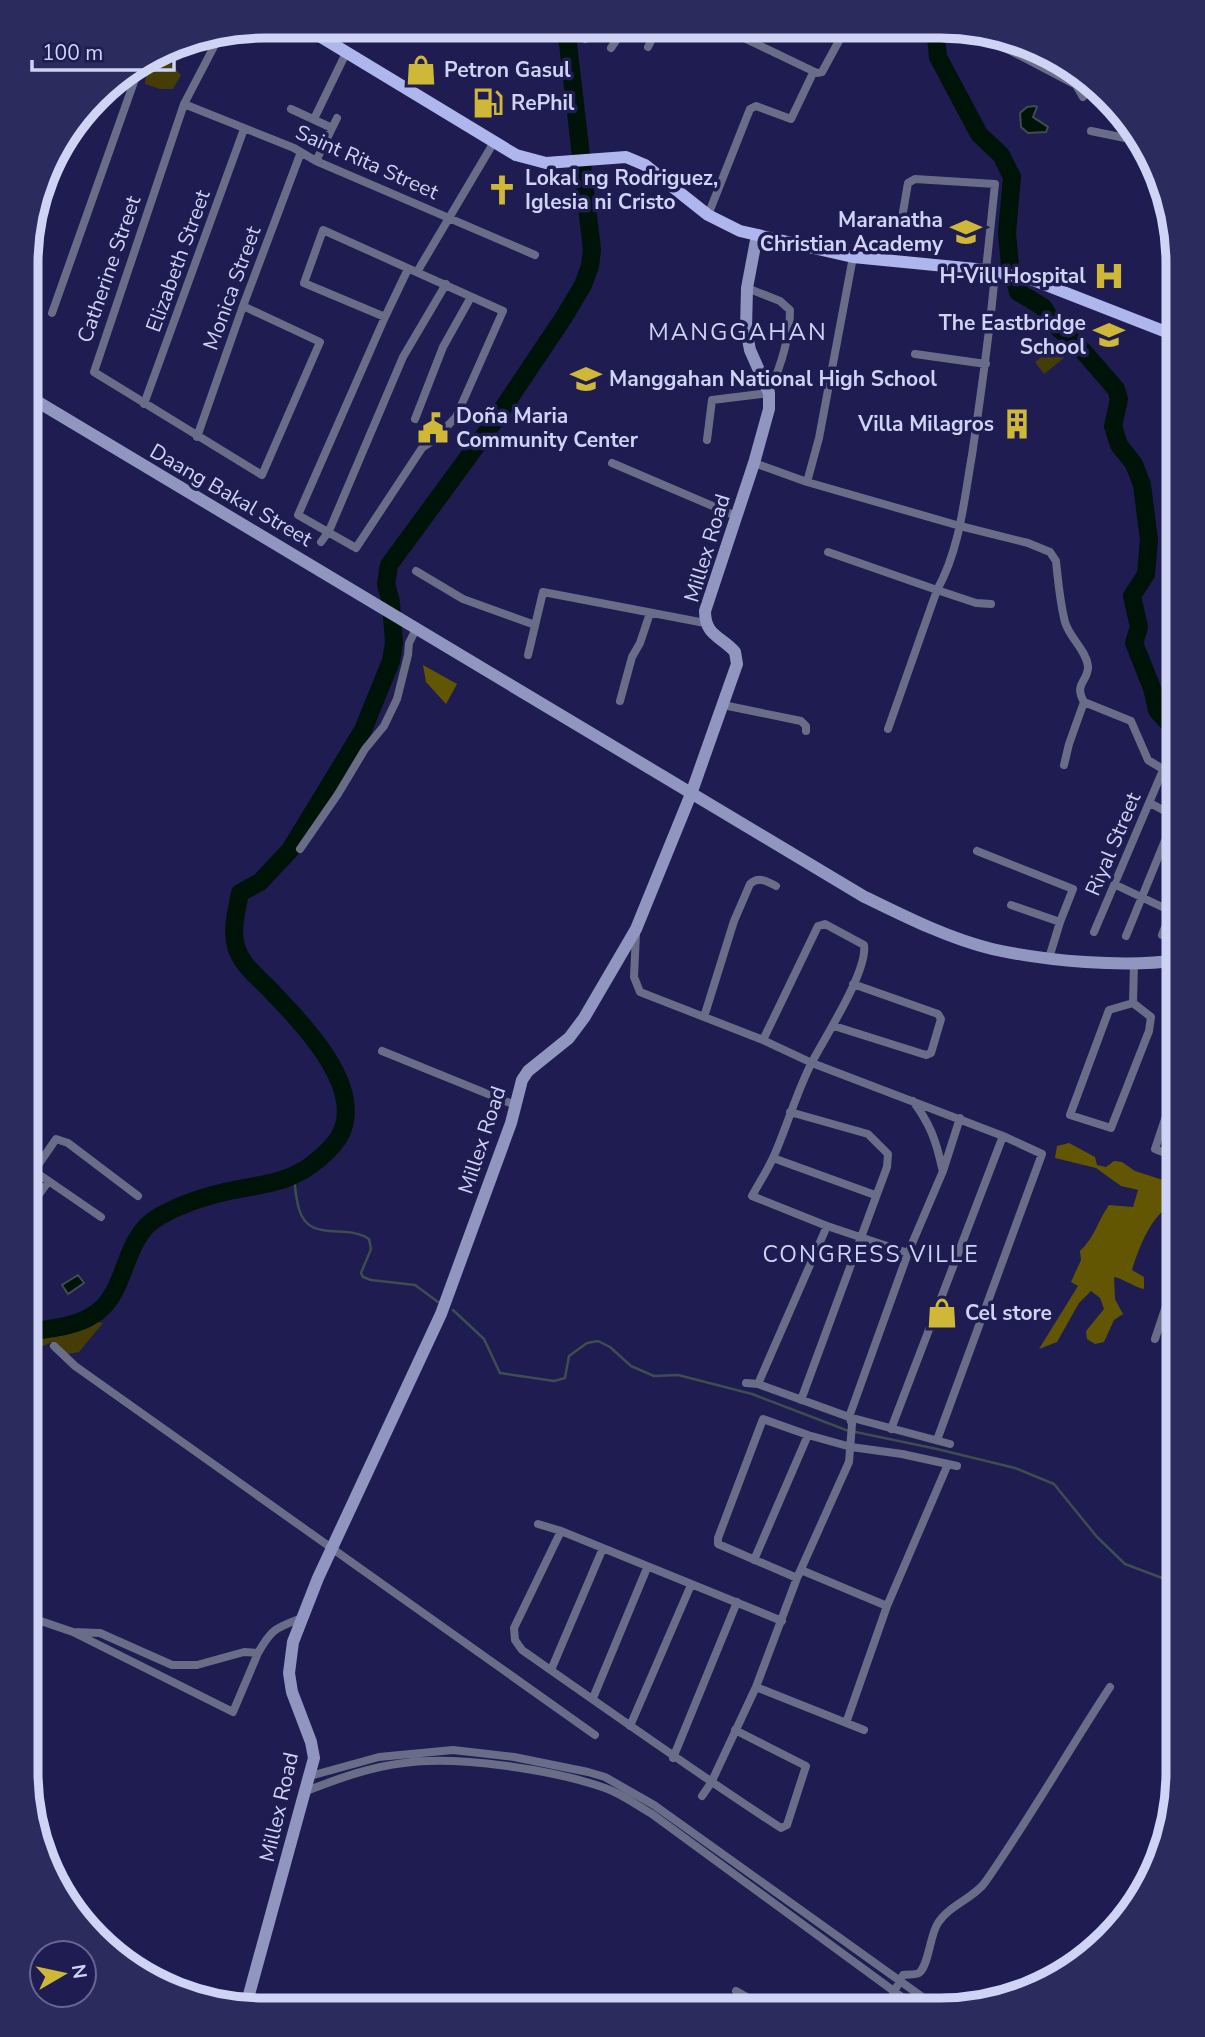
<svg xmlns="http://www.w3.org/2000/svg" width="1205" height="2037" font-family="'Nunito Sans',sans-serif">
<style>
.green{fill:#463d06}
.forest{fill:#635603}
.water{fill:#001309;stroke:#3e4d50;stroke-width:2}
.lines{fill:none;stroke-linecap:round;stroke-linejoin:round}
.stream{stroke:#3e4d50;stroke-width:2.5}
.river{stroke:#001309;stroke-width:18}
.street{stroke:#6a6d88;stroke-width:8}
.secondary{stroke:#9196c1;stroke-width:12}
.primary{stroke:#afb6ed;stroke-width:12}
.labels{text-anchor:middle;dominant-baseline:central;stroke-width:7;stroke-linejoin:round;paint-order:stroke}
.poi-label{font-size:21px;font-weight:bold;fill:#cfd4f5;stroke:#1e1c50;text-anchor:start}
.street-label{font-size:21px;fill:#cfd4f5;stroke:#1e1c50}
.neighbourhood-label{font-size:23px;letter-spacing:2px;fill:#cfd4f5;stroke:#1e1c50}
.quarter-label{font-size:24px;letter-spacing:2px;fill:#cfd4f5;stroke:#1e1c50}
.rim{fill:none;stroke:#cfd4f5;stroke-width:9}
</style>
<rect width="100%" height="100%" fill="#1e1c50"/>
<path class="green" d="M171,64L181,75L173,89H160L145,84L146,76L143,71L145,65Z
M1055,346L1064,358L1044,374L1035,362Z
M95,1321L103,1323L79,1352L63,1355L55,1341C32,1350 31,1353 41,1375L27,1396V1337L82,1327Z"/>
<path class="forest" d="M423,665L457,684L446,704L426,682Z
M1069,1143L1095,1157L1097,1165L1106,1167L1114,1161L1122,1162L1135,1171L1172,1183L1169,1206C1149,1220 1139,1248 1132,1270L1144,1277V1289C1133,1287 1125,1279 1114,1277L1115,1299L1123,1314L1114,1320L1104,1342L1095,1344L1087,1339L1086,1331L1104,1309L1100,1298L1091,1291L1079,1303L1057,1342L1039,1349L1078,1286L1071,1282L1081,1260L1080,1251C1095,1237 1097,1222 1109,1205L1133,1207L1138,1190L1121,1186L1096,1168L1055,1158L1057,1146Z"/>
<path class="water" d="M1035,106L1037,107L1033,117L1048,127L1046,132L1028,133L1021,127L1020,113L1027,107Z
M78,1275L84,1283L68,1294L62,1285Z"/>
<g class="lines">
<path class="stream" d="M294,1177C295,1187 296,1199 299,1209C309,1244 346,1223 369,1239L371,1249L361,1273L363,1277L371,1280L415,1285L438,1302
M453,1310L484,1339L500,1373L554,1381L565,1378L569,1356L587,1343L598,1341L610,1347L631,1366L654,1376L678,1375L752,1394L846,1430L937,1449L1015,1468L1054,1484L1097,1537L1125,1564L1178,1584"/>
<path class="river" d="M935,28L938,57L979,134L1001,155L1012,177L1007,233L1010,266
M1016,285L1018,292L1043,307L1054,324L1083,351L1116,389L1119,399L1113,426L1119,445L1134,464L1142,485L1149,540L1146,574L1132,596L1139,627L1134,643L1152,688L1157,710L1179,735
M27,1332C48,1329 75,1327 93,1315C130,1292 120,1238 160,1216C181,1204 206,1196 229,1191C261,1184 287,1184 314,1163C324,1155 337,1144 342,1131C361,1085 305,1026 275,995C262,980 241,966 236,946C231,930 237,909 240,893L260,882L290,850L363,730L391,661L394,643L391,602L386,584L389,565L491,426L564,317L583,285L590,266L592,250L568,44L563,27"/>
<path class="street" d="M723,28L817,73L822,72L846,28
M984,33L990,40L1076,85L1083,97
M220,35L184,104L94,372L262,475L320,342L243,306
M585,39L593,27
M648,47L658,27
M611,48L625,27
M184,104L294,148L316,161L535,255
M291,109L332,128
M314,119L346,53
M1091,131L1135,140
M316,161L337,118
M903,212L908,183L915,179L995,184L986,270
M708,215L750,109L756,106L791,119L813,73
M417,272L494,142
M52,313L140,65
M385,317L304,283L323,230L503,311L456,417L435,439L422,448L356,548L298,515L385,317L408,269
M915,354L986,364
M144,404L244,129
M415,419L443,347L471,297
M197,437L243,306L301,152
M707,440L712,400L769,393C780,368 790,338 790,310L780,301L747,288
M612,463L736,516
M754,463L807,482L960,526L1028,543L1050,552L1056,561C1058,580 1060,603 1065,622C1069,637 1086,650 1088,666C1089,681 1073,683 1084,702L1131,721L1148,760L1179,779
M807,482L819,438L853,257
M321,542L329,531L403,357L446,284
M828,552L937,590L888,729
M416,571L463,599L535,625
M991,604L976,603L937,590C960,549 964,500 972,455C981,394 990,333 995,272
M528,655L543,592L705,623
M620,701L632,657L640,643L650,613
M723,705L801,721L806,726V731
M1064,765L1069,744L1084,702
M1150,803L1178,818
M300,849L338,794L365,749L384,726L397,699L408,655L409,643L416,629
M977,851L1073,889L1060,922L1049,958
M1116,885L1179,915
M1011,905L1060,922
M1094,932L1163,770
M636,933L634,977L640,992L763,1040L812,1063L1003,1136L1042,1154L937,1440
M1162,935L1179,891
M1126,936L1175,816
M1133,1003L1109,1010L1070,1115L1111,1128L1149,1031L1151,1017L1133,1003L1134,963
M704,1017L734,921L750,884C759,876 766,881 776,886
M834,1026L926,1055L931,1053L941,1019L938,1014L853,984
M763,1040L818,926L825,924L864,945C868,971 825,1037 812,1062C796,1093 787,1127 773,1158C767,1171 759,1183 752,1196L827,1226L908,1253
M382,1051L515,1105
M913,1101C930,1124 936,1140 942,1168
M1168,1110L1178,1114
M790,1112L868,1134L888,1154L887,1167L801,1400
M773,1158L875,1195
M1178,1158L1155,1149L1178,1080
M27,1211L48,1182
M101,1217L34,1171L56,1139L68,1143L138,1196
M1155,1339L1167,1303L1178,1285
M54,1346L75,1366L595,1735
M746,1383L758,1384L849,1417L950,1444
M758,1384L827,1226
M891,1429L1003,1136
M538,1524L561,1531L782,1621
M561,1531L514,1628L515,1640L522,1650C608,1710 693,1771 781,1828L787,1825L806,1766L735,1730
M754,1560L808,1435
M801,1570L887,1606
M797,1578L718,1544V1538L763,1419L808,1435L851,1447L902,1454L957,1466
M26,1616L73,1632L100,1633L172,1665H197L244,1652L258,1653L233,1712L73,1632
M258,1653C272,1628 276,1628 302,1618
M551,1670L603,1548
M756,1687L864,1730
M593,1698L647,1568
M846,1723L887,1606L948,1464
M630,1726L691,1585
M673,1758L737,1602
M310,1776L379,1757L453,1750L514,1757L588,1772L605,1777L654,1805L942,2011
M306,1791C338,1779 369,1767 404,1763C457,1755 554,1770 605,1788C622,1794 636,1805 652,1814L921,2011
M702,1796L711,1783L756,1687L797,1578L849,1462L852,1424L849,1417L908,1253L943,1171L960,1118
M736,1991L770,2010
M884,2011L903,1975C908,1974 915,1975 919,1973C929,1965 930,1934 938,1923C949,1905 975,1898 986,1881C1030,1818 1068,1751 1110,1687"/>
<path class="secondary" d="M28,396L863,896C904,916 947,938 992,949C1046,961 1124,968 1179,960
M245,2009L314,1758L311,1742L292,1692L289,1673L293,1642L318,1578L441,1314L511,1123L522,1080L528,1071L569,1038L584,1018L636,929L691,794L737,664L735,652C721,636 705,636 705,611L754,463L769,409V393L750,350L746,329L747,288L757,235"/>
<path class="primary" d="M303,26L516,155L546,163L626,157L645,165L708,215L740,231L853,257L986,270L1033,280L1179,337"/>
</g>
<defs>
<g id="shop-bare" transform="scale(2.415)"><path d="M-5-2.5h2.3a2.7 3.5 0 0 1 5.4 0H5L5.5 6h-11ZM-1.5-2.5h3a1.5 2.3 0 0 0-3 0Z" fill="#cfb837" stroke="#1e1c50" stroke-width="2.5" paint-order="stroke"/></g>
<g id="fuel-bare" transform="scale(2.415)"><path d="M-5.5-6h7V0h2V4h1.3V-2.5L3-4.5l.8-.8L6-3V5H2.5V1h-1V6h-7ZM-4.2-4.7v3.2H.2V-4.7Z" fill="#cfb837" stroke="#1e1c50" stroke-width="2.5" paint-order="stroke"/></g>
<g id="church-bare" transform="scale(2.415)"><path d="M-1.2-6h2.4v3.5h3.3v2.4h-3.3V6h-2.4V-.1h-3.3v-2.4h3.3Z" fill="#cfb837" stroke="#1e1c50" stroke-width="2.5" paint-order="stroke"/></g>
<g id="school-bare" transform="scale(2.415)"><path d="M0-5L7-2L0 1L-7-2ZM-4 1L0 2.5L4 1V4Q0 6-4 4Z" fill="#cfb837" stroke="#1e1c50" stroke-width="2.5" paint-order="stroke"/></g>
<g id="hospital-bare" transform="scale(2.415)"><path d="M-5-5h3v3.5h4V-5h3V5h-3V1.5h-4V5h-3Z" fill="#cfb837" stroke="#1e1c50" stroke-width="2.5" paint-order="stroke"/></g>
<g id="building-bare" transform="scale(2.415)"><path d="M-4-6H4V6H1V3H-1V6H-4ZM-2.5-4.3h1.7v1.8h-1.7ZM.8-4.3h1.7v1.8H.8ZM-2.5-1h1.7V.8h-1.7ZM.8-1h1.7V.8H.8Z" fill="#cfb837" stroke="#1e1c50" stroke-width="2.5" paint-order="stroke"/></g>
<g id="civic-bare" transform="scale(2.415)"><path d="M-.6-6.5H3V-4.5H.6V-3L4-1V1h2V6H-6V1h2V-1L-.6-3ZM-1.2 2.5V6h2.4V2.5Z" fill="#cfb837" stroke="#1e1c50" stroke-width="2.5" paint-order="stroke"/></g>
</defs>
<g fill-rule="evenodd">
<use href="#shop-bare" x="421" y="70"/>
<use href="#fuel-bare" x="488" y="103"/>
<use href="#church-bare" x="502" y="190"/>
<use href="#school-bare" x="966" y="232"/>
<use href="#hospital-bare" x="1109" y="276"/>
<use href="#school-bare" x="1109" y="335"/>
<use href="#school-bare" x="586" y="379"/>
<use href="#building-bare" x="1017" y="424"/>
<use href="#civic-bare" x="433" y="428"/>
<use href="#shop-bare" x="942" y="1313"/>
</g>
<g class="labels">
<g class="poi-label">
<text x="444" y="70">Petron Gasul</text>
<text x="511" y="103">RePhil</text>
<text x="525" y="178">Lokal ng Rodriguez,<tspan x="525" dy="24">Iglesia ni Cristo</tspan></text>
<text x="943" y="220" text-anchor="end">Maranatha<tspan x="943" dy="24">Christian Academy</tspan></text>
<text x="1086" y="276" text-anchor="end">H-Vill Hospital</text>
<text x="1086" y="323" text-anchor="end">The Eastbridge<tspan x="1086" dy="24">School</tspan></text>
<text x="609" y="379">Manggahan National High School</text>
<text x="456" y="416">Doña Maria<tspan x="456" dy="24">Community Center</tspan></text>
<text x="994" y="424" text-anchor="end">Villa Milagros</text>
<text x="965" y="1313">Cel store</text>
</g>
<g class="street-label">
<text transform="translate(367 162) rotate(24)">Saint Rita Street</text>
<text transform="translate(178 261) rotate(-70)">Elizabeth Street</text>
<text transform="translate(109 269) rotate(-71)">Catherine Street</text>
<text transform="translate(232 288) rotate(-70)">Monica Street</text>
<text transform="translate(231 495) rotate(30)">Daang Bakal Street</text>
<text transform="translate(707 548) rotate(-73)">Millex Road</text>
<text transform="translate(1113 844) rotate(-67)">Riyal Street</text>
<text transform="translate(482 1140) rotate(-72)">Millex Road</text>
<text transform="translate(279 1807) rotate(-77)">Millex Road</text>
</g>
<g class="neighbourhood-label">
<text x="871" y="1254">CONGRESS VILLE</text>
</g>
<g class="quarter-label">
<text x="738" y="332">MANGGAHAN</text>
</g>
</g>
<path d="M0 0H1205V2037H0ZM264 38H940A226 226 0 0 1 1166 264V1772A226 226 0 0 1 940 1998H264A226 226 0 0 1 38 1772V264A226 226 0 0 1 264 38Z" fill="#2c2b5d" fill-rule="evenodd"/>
<path class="rim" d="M264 38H940A226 226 0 0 1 1166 264V1772A226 226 0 0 1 940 1998H264A226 226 0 0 1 38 1772V264A226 226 0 0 1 264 38Z"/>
<g transform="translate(63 1974) rotate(81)"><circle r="33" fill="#1e1c50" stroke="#656692" stroke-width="2"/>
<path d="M0-5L12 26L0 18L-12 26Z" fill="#cfb837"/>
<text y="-10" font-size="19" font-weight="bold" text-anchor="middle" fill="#cfd4f5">N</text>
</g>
<path d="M32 60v10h142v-10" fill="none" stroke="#cfd4f5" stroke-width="3.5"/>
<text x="42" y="60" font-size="21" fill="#cfd4f5" stroke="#1e1c50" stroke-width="5" paint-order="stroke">100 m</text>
</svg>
